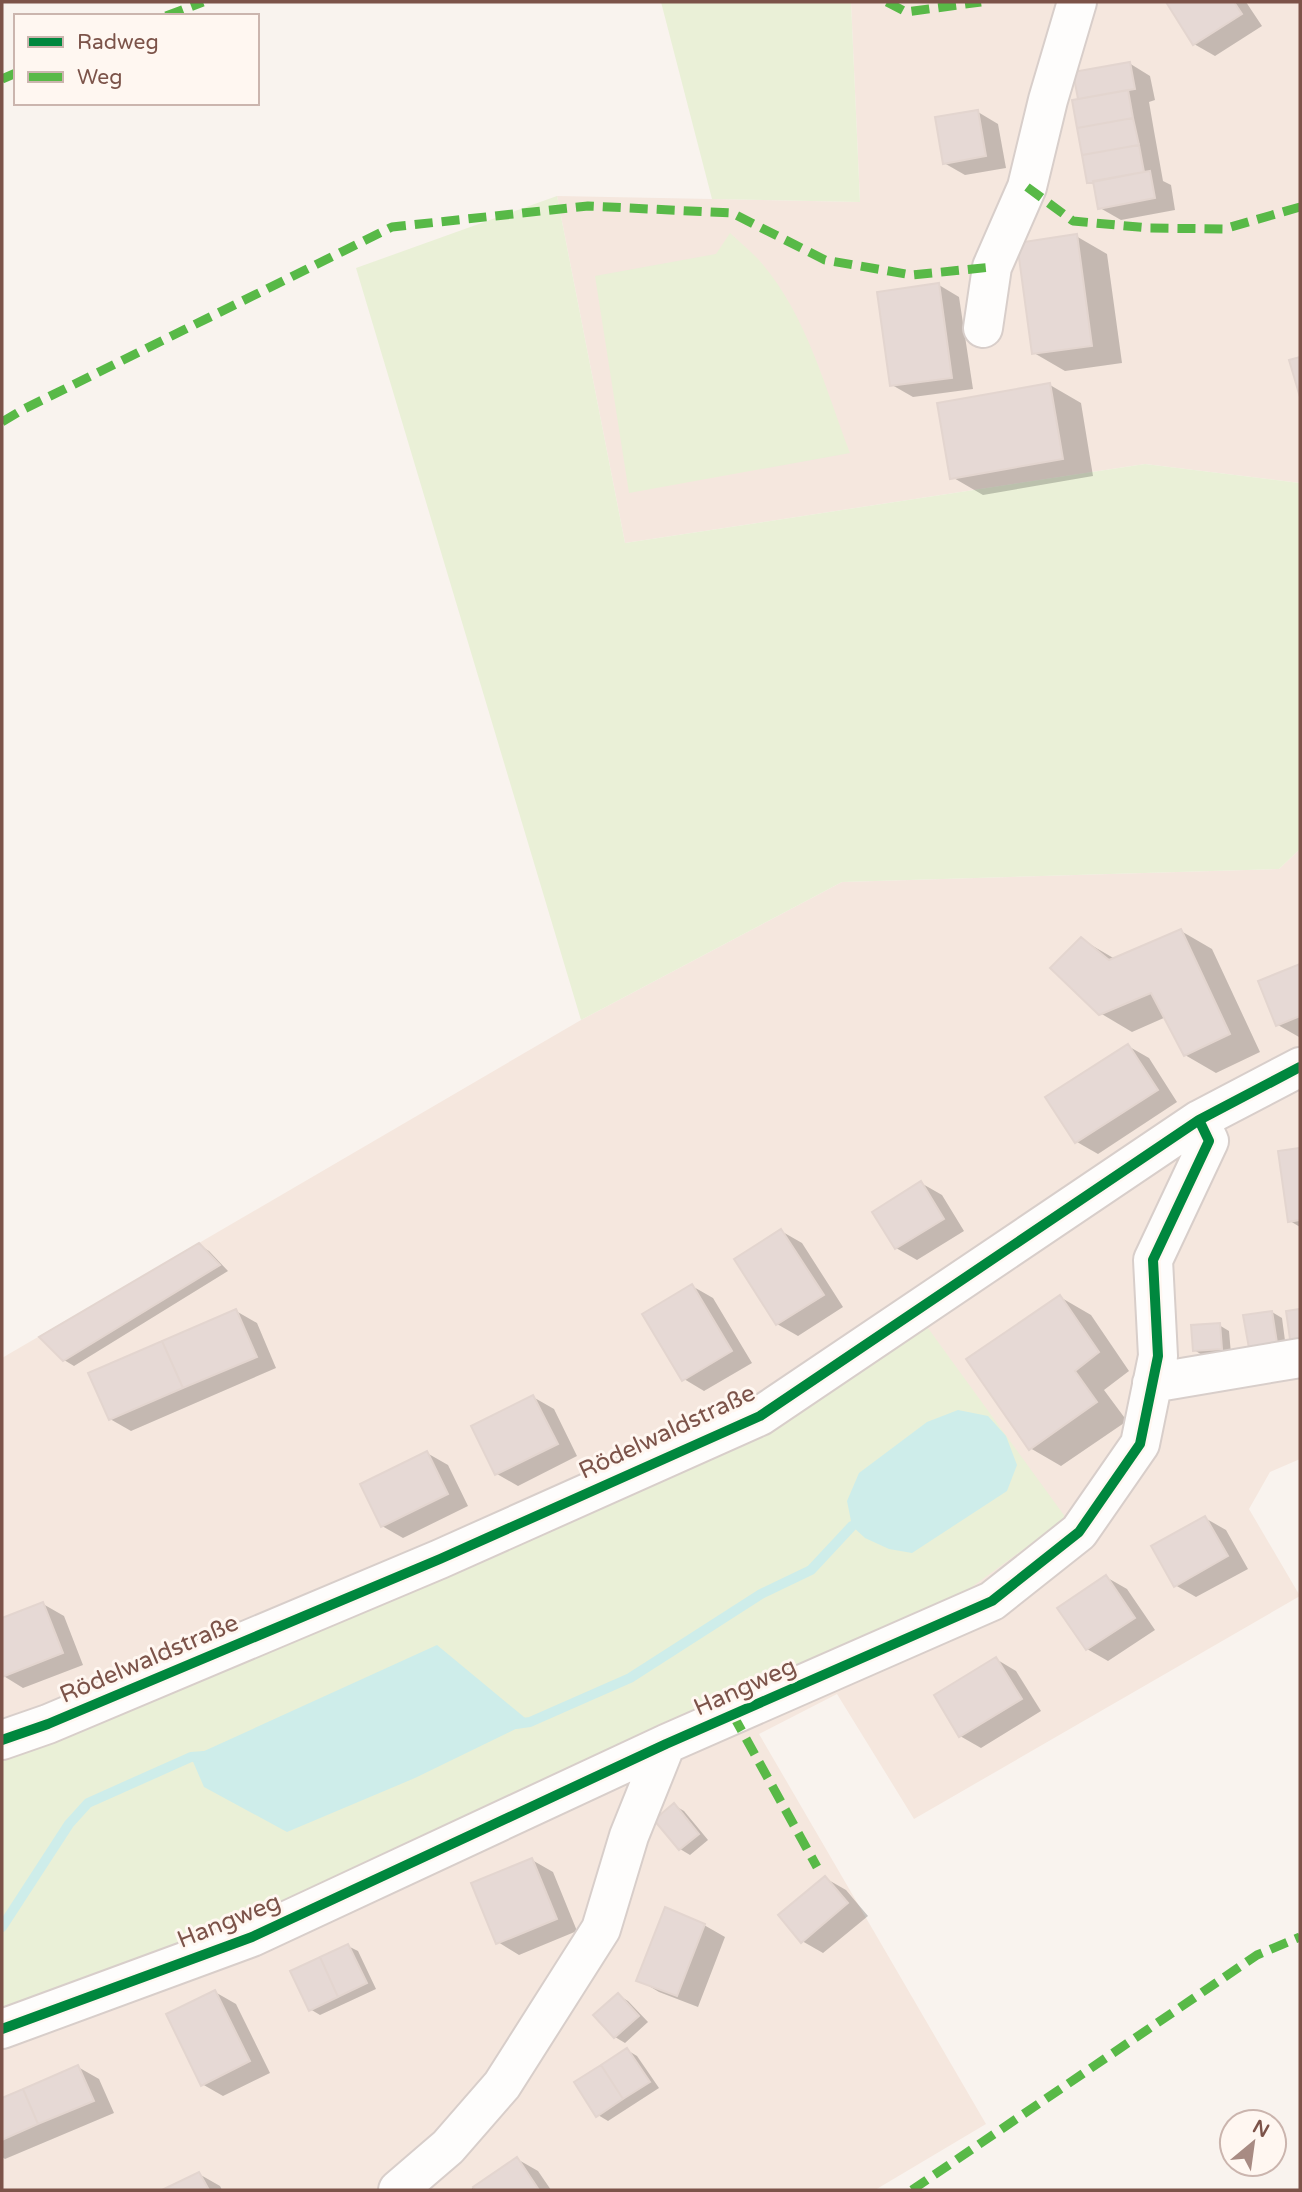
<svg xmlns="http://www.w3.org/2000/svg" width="1302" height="2192" font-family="'Varela Round',sans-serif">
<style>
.residential{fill:#f5e7de}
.green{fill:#eaf0d7}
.water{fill:#ceedea}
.shadow{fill:#0003}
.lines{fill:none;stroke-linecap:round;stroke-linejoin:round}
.stream{stroke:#ceedea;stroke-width:10}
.building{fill:#e6d9d5;stroke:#e3d5cf;stroke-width:2}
.minor-casing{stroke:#d8ceca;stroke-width:42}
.minor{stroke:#fefdfc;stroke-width:38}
.quiet{stroke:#58b947;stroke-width:9;stroke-dasharray:18 9;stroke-linecap:butt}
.cycleway-casing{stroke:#fff7f1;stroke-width:15}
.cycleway{stroke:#00873e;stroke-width:10}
.labels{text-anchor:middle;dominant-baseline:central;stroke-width:6;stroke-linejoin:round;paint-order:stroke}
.street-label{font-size:24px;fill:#7c5349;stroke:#fff7f1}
</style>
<rect width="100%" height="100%" fill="#f9f3ee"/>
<path class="residential" d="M851,2H1300V483L1145,464L625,543L557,196L860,202Z
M1300,849V1459L1270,1472L1249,1509L1300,1596L914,1819L837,1694L759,1734L986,2124L875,2190H2V1358L581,1020L842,882L1279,869Z"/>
<path class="green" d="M661,2H851L860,202L712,199Z
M557,196L625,543L1145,464L1300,483V849L1279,869L842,882L581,1020L356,268Z
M730,233C739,241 749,250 758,259C806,312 825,388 850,453L629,493L595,276L716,254Z
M925,1324L1066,1518L965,1592L183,1945L2,2015V1749Z"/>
<path class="water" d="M958,1410L988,1416L1006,1436L1017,1465L1007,1491L912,1553L889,1549L865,1538L852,1526L847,1501L859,1473L927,1422Z
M437,1645L530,1722L415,1778L287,1832L204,1787L191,1757Z"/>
<path class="shadow" d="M1168,2H1246L1262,26L1215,56L1194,44Z
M1129,63L1150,76L1155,100L1149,102L1154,131L1163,181L1171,185L1175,210L1121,220L1100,208L1096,186L1089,182L1080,101Z
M978,112L998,124L1006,168L965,175L944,163Z
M1076,236L1107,254L1122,363L1065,371L1034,353Z
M939,285L959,297L973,389L913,397L892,385Z
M1050,385L1081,403L1093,476L983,495L952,477Z
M1181,931L1212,949L1260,1052L1216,1073L1185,1055L1166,1017L1132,1032L1100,1013L1081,939L1115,959Z
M1300,966V1036L1299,1037L1278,1025L1260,982Z
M1128,1046L1149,1058L1177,1102L1098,1154L1077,1142Z
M1300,1150V1227L1290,1221L1280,1153Z
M921,1183L942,1195L964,1231L917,1260L896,1248L874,1212Z
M781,1231L802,1243L843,1307L798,1336L777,1324Z
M199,1245L209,1251L228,1271L74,1366L64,1360Z
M692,1286L713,1298L752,1363L704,1391L684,1379Z
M1060,1297L1091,1315L1129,1371L1104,1390L1127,1421L1061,1466L1030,1448Z
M236,1311L257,1323L276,1368L131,1431L110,1419Z
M1272,1312L1282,1318L1286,1348L1260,1353Z
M1219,1325L1229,1331L1231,1354L1204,1356L1194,1350Z
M533,1397L554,1409L577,1456L518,1486L497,1474Z
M427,1453L448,1465L468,1506L403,1538L382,1526Z
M1205,1518L1226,1530L1248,1569L1196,1597L1175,1585Z
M1106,1577L1127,1589L1155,1630L1108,1661L1087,1649Z
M43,1604L64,1616L83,1665L23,1688L2,1675V1620Z
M996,1659L1016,1671L1041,1711L981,1748L960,1736Z
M674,1805L684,1811L708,1840L690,1855L680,1849Z
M532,1860L553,1872L577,1931L519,1955L498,1942Z
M825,1878L846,1890L868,1916L823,1953L802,1941Z
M704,1925L725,1937L698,2007L659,1992L639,1980Z
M348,1946L358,1951L376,1989L320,2015L310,2009Z
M215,1992L236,2004L270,2073L223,2096L202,2084Z
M618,1995L628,2001L648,2022L625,2043L615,2037Z
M627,2050L637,2056L659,2088L608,2121L598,2115Z
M78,2067L99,2079L114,2113L5,2159L2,2157V2099Z
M517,2159L538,2171L551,2190H470Z
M199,2174L220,2186L222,2190H166Z"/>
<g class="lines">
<path class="stream" d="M516,1724L530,1722L630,1678L761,1594L811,1570L852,1526
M2,1927L69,1824L88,1803L191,1757L204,1756"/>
</g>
<path class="building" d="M1166,2H1234L1242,14L1193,45Z
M1130,62L1135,89L1078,99L1073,72Z
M1128,90L1133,118L1077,128L1072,100Z
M978,110L986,156L943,164L935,117Z
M1133,118L1139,145L1082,155L1077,128Z
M1139,145L1144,172L1087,183L1082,155Z
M1150,171L1155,198L1098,209L1093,181Z
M1077,234L1092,346L1032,354L1017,243Z
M939,283L952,378L890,386L877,292Z
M1300,357V397L1289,360Z
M1050,383L1063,459L950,479L937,403Z
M1181,929L1230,1034L1184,1056L1151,993L1099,1015L1050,968L1081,937L1109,960Z
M1300,964V1016L1276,1026L1258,981Z
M1128,1044L1158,1090L1075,1143L1045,1097Z
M1300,1148V1220L1288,1222L1278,1151Z
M921,1181L944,1219L895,1249L872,1212Z
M781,1229L824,1295L776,1325L734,1259Z
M199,1243L220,1265L63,1361L39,1337Z
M692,1284L732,1351L682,1381L642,1314Z
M1060,1295L1099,1352L1075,1371L1097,1402L1029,1450L966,1359Z
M236,1309L257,1357L183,1388L162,1341Z
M1300,1309V1344L1291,1346L1286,1311Z
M1272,1311L1277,1343L1249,1348L1243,1315Z
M1220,1323L1222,1349L1193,1351L1191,1325Z
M162,1341L183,1388L109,1420L88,1373Z
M533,1395L558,1444L495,1475L471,1426Z
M427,1451L448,1494L381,1527L360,1484Z
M1205,1516L1228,1556L1174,1587L1151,1546Z
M1106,1575L1135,1618L1086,1650L1057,1608Z
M43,1602L63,1653L2,1677V1618Z
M996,1657L1022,1699L959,1737L934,1695Z
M674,1803L699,1834L679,1850L654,1820Z
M532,1858L557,1919L496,1944L471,1883Z
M825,1876L848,1903L801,1943L778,1915Z
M665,1907L705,1924L677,1996L636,1981Z
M348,1944L367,1983L338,1997L320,1957Z
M320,1957L338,1997L309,2011L290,1971Z
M215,1990L250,2061L201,2086L166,2014Z
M618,1993L639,2016L614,2038L593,2015Z
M627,2048L650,2082L623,2099L601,2065Z
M78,2065L94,2101L38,2124L23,2089Z
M601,2065L623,2099L596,2117L574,2082Z
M23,2089L38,2124L2,2140V2098Z
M517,2157L539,2190H475L473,2187Z
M199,2172L209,2190H162Z"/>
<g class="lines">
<g class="minor-casing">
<path id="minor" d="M983,328L992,267L1027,187L1048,100L1077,2
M1152,1383L1300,1358
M2,1740L48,1724L440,1559L760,1416L1199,1120L1300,1067
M2,2029L252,1937L666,1744L992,1601L1079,1532L1140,1444L1158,1356L1153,1260L1209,1141L1199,1120
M398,2190L448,2147L502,2085L601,1929L629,1836L666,1744"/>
</g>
<use href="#minor" class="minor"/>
<path class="quiet" d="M887,2L906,12L981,2
M166,16L203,2
M2,79L16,73
M1027,187L1073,221L1149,228L1224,229L1300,207
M2,422L22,410L392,227L588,206L732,213L825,260L912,275L992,267
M733,1715L817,1867
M912,2190L1257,1955L1300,1937"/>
<g class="cycleway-casing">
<path id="cycleway" d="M2,1740L48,1724L440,1559L760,1416L1199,1120L1300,1067
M2,2029L252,1937L666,1744L992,1601L1079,1532L1140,1444L1158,1356L1153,1260L1209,1141L1199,1120"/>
</g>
<use href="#cycleway" class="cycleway"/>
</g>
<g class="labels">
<g class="street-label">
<text transform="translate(667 1432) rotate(-25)">Rödelwaldstraße</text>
<text transform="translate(149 1659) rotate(-23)">Rödelwaldstraße</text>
<text transform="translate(745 1687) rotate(-24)">Hangweg</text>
<text transform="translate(229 1921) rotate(-22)">Hangweg</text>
</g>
</g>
<rect width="1302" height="2192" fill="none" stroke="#7c5349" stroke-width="7"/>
<rect x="14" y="14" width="245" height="91" fill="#fff7f1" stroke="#cbb5ae" stroke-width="2"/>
<rect x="28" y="37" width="35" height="10" fill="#00873e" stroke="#cbb5ae" stroke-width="2"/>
<text x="77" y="49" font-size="21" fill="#7c5349">Radweg</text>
<rect x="28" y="72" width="35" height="10" fill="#58b947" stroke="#cbb5ae" stroke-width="2"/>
<text x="77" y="84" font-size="21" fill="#7c5349">Weg</text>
<g transform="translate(1253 2143) rotate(29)"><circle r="33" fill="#fff7f1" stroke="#cbb5ae" stroke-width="2"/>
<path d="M0-5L12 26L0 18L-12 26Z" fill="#a88b83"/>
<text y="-10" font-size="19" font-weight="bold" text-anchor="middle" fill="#7c5349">N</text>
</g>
</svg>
